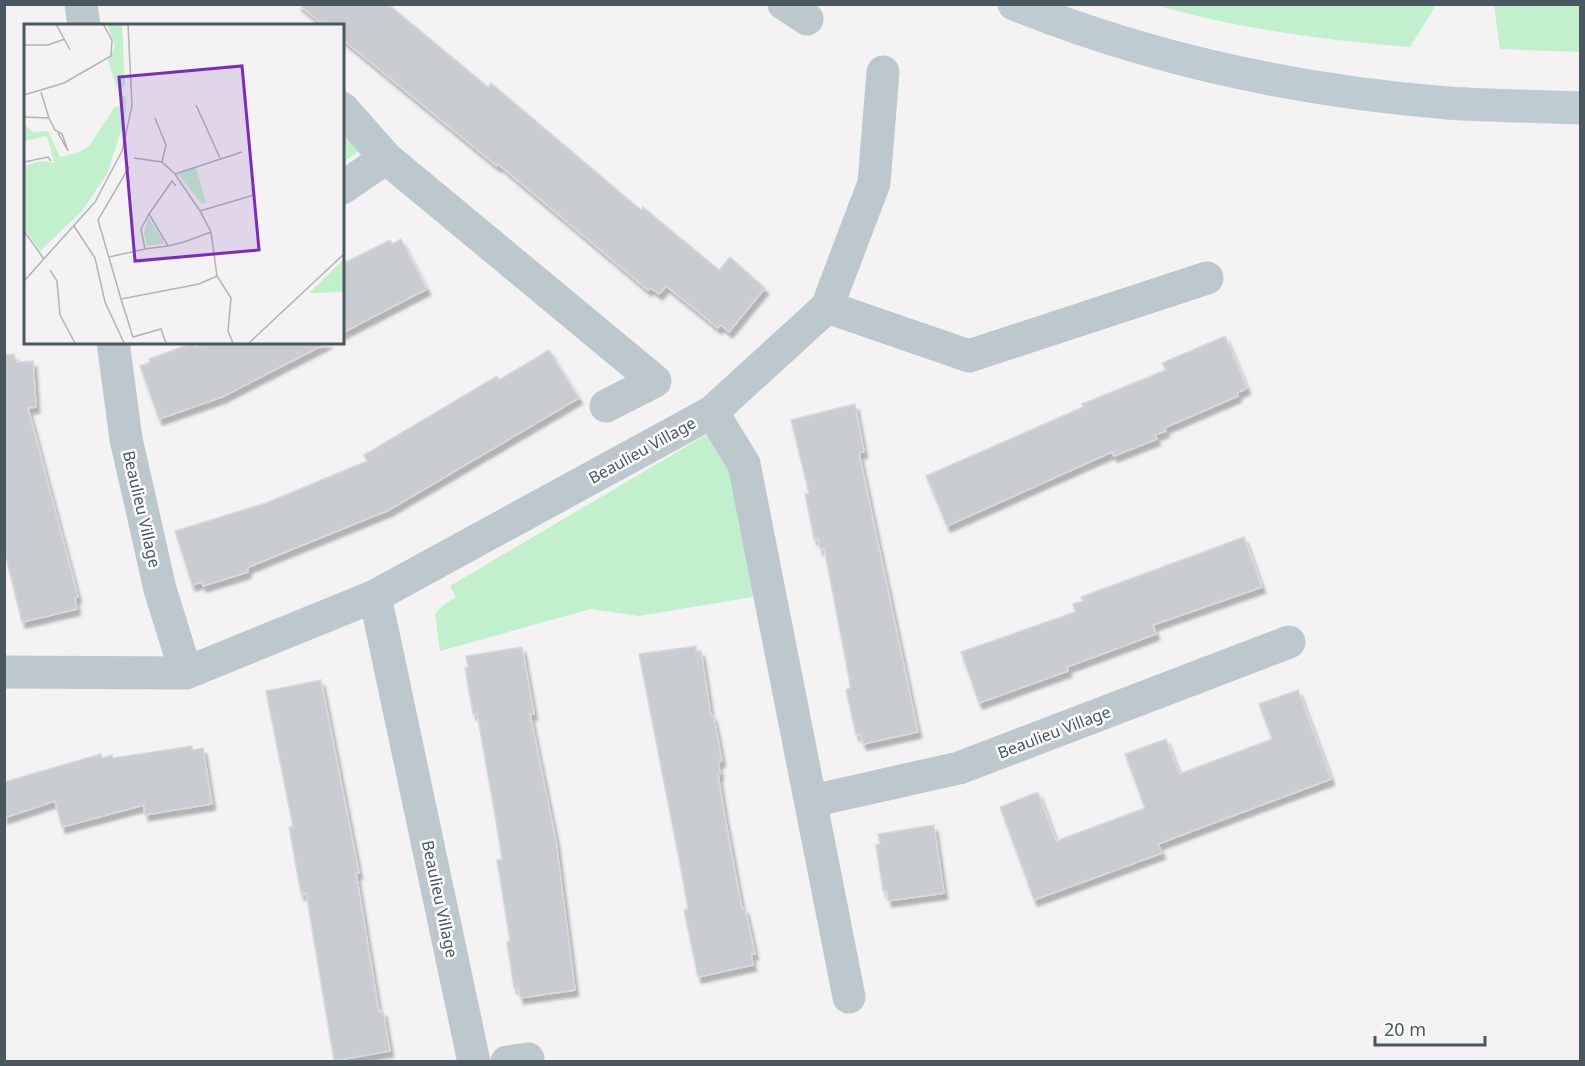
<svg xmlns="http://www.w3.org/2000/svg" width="1585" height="1066" font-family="'Noto Sans',sans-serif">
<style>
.green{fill:#c2f0cd}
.building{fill:#c9cdd1;stroke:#d6d9dd;stroke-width:1.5;filter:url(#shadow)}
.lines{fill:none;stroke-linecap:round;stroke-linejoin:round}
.street{stroke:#bdc8ce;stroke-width:33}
.secondary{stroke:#becbd3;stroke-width:33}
.labels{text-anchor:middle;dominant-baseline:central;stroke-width:5;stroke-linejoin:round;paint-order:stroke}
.street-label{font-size:16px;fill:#49585f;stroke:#fff}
.inset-road{fill:none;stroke:#b0b4b7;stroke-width:1.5}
.view{fill:#7b2cbf;fill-opacity:0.15;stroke:#7b2cbf;stroke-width:3}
.inset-edge{fill:none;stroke:#49585f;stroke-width:3}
</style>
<defs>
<filter id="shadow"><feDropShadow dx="3.5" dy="6" stdDeviation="1.5" flood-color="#0004"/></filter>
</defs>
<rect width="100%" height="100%" fill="#f4f2f2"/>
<path class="green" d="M1155,5H1436L1410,47C1321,40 1241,29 1155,5Z
M1494,5H1580V52L1500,49Z
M342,136L363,148L342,163Z
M706,435L731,456L758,596L639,616L591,609L440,651L435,614L443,605L456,597L450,586Z"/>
<path class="building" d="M298,4H388L488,87L491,83L641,210L643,207L719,270L730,257L765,288L729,332L721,325L718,328L666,286L659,294L651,288L648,290L498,164L497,166L342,39V26H325Z
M401,239L427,289L342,333V264L390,240L392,244Z
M1225,336L1247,388L1237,393L1238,396L1164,428L1166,431L1155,435L1157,439L1114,456L1112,452L947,526L926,476L1083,407L1082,404L1166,370L1162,363Z
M210,342H329L222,397L159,419L140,366L150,362L149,359L193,343L194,347Z
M549,350L579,398L389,510L256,564L247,568L248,572L203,586L202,582L192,585L175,531L266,503L367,461L364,455L497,376L499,380Z
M14,354L16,362L33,361L36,407L28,408L78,597L75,598L77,609L22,622L4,550V355Z
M855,404L864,452L859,453L918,732L863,744L860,734L856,735L846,690L850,688L849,678L824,548L820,549L818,538L814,539L805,494L809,493L791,420Z
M1244,537L1262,587L1153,625L1156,634L1067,667L1068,671L979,703L961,652L1075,612L1073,604L1083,601L1081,597Z
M696,646V651H701L711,716L713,715L717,734L722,761L718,762L720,774H718L725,818L742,909L745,908L755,954H751L753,965L698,977L684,910L688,909L679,859L639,654Z
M522,647L534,714H530L556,841L575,990L520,998L518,988H514L507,942H510L497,860H502L496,821L477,713L473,714L465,668L468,667L466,656Z
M321,680L359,873H356L379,1012L383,1011L390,1051L334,1061L306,893L301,894L289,827H293L266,691Z
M1298,690L1331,779L1158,844L1162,853L1034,900L1000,807L1038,792L1056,841L1145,808L1125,754L1166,739L1179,774L1272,739L1259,704Z
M192,746V750L203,748L212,804L145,815L144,805L62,827L55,801L4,818V782L101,754L102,758L112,755L113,758Z
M934,825L944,893L888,901L887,891H883L876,845L880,844L878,834Z"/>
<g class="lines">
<path class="street" d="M81,4L84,26
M784,4L807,19
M342,108L386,158L342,188
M386,158L655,381L606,406
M827,307L969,356L1207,278
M113,342L126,439L160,589L186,673
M712,412L744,464L849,997
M375,596L474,1062
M4,672L186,673L375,596L712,412L827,307L874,183L883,72
M812,801L959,768L1289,642
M507,1062L528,1059"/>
<path class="secondary" d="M1014,4C1152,60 1300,91 1448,103C1492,106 1537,106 1580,108"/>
</g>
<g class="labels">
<g class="street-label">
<text transform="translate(642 450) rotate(-29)">Beaulieu Village</text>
<text transform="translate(142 509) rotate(77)">Beaulieu Village</text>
<text transform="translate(1054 732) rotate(-21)">Beaulieu Village</text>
<text transform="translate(440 899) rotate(78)">Beaulieu Village</text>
</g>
</g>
<g transform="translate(24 24)">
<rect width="320" height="320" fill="#f4f2f2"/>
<path d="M83,0H98L101,62L93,64L84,37L91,22ZM95,69L102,73L101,95L83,150L58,187L16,227L0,204V142L18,137L30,139L23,112L0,117V100L9,108L24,107L36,133L55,128L65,122L90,84L97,81ZM172,143L182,179L178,180L154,150ZM124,193L140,218L138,220L123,222L120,209ZM319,236V268L285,269Z" fill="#c2f0cd"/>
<path class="inset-road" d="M32,0L46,26M0,21H24L41,15M17,68L25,94L31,106L38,110L44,127L34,109M0,71L40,59L87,32L88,16L79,0M172,81L196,134M0,93L25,94M131,94L142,121L138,138M110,134L138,138L151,150L176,187L187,208L193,252L207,274L204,307L209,319M0,138L24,133L27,137M151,150L218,128M176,187L230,171L228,165M125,190L148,157L152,162M50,202L71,234L81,278L100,319M0,207L20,235M144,222L125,190L117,205L121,225L144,222L160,218L187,208M85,233L121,225M26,246L33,257L36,291L51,319M0,257L71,178L98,127L108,82L104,0M97,275L74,196L105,143M142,319L137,305L109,313L97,275L175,260L193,252M225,319L320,230"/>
<path class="view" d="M218,42L235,226L111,237L95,53Z"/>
<rect width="320" height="320" class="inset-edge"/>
</g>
<rect width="1585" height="1066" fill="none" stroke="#49585f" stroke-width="12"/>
<path d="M1375 1036v9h110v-9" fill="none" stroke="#49585f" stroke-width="3"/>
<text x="1384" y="1036" font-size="18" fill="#49585f" stroke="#ffffff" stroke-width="4.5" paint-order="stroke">20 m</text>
</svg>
